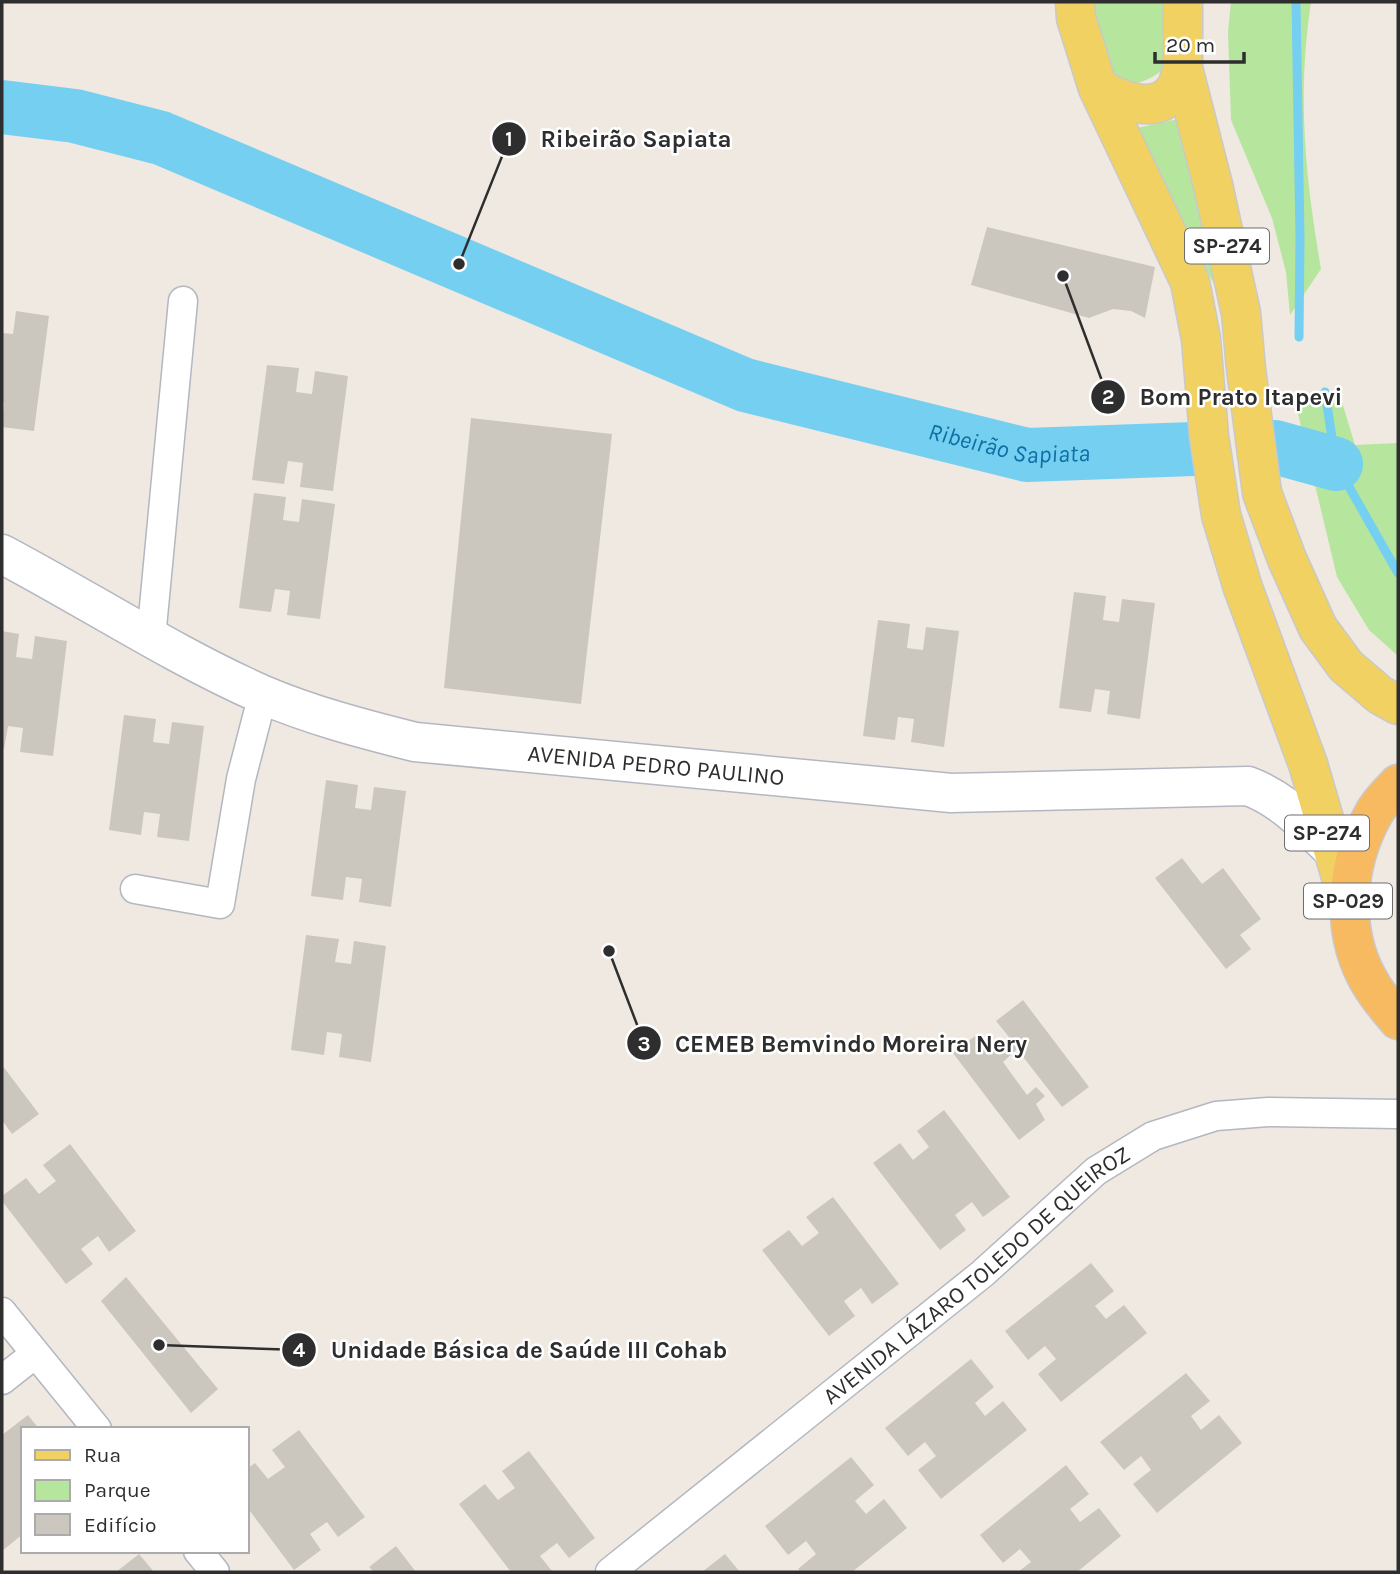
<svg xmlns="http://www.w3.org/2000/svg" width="1400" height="1574" font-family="Karla,sans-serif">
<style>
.green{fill:#b6e59e}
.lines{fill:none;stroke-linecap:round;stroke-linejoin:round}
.stream{stroke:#75cff0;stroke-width:9}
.river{stroke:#75cff0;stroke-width:54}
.building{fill:#cbc7bf}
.minor-casing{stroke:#b4b7c1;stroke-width:31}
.secondary-casing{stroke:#b4b7c1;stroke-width:41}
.primary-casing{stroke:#c9c9c9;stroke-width:41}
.trunk-casing{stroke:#c9c9c9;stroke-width:41}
.minor{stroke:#fff;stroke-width:28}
.secondary{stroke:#fff;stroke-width:38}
.primary{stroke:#f2d163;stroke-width:38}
.trunk{stroke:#f8ba60;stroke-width:38}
.labels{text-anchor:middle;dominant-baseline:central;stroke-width:5;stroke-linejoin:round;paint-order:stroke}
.shield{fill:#fff;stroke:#6d6d6d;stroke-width:2}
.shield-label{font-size:21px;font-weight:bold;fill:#2e2e2e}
.street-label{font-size:23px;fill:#2e2e2e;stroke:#fff}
.water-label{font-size:24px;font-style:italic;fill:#0d6fa3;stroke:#fff}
.leader{fill:none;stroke:#2e2e2e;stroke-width:2.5}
.callout-dot{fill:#2e2e2e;stroke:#fff;stroke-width:2.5}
.mark-label{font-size:21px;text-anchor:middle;font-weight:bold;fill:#fff}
.callout-label{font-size:24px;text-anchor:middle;font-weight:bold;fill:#2e2e2e;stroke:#fff;stroke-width:5;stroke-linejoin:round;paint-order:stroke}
</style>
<rect width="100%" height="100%" fill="#efe9e1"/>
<path class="green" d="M1094,2H1165C1161,49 1189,71 1126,86L1107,74L1096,48Z
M1231,2H1311C1297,96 1305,175 1321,269L1290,315L1286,272L1272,218L1231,120L1228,32Z
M1183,118L1223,301L1132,129Z
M1341,399L1355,445L1398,443V656L1369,630L1337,577L1295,401Z"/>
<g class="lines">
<path class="stream" d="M1296,2L1300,238L1299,337
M1325,392L1336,464L1398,573"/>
<g class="river">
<path id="s1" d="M2,107L75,116L161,138L745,385L1027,455L1193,449"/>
<path d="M1275,447L1336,464"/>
</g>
</g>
<path class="building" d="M987,227L1155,267L1145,318L1131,311L1113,309L1089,318L971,285Z
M16,311L49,316L34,431L2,427L4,403H2V333L13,334Z
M267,365L299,368L296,392L312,394L315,371L348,376L333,491L300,487L303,463L288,461L284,484L252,480Z
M471,418L612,434L581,704L444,688Z
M254,493L286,497L283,520L299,522L302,499L335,504L320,619L287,615L290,591L275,589L271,612L239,608Z
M1074,592L1106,596L1103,620L1119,622L1122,599L1155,603L1140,719L1107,714L1110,691L1095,689L1091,712L1059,708Z
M878,620L910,624L907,648L923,650L926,627L959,631L944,747L911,742L914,719L898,717L895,740L863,736Z
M2,631L19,634L16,657L32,659L35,636L67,641L53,756L20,752L23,728L8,726L4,749H2Z
M124,715L156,719L153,742L169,744L172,722L204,726L189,841L157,837L160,814L144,812L141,835L109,830Z
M326,780L358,785L355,808L371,810L374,787L406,791L391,907L359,902L362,879L346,877L343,900L311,896Z
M1182,858L1202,884L1223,868L1261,919L1240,935L1251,949L1226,969L1155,878Z
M306,935L339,939L335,962L351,964L354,941L386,946L371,1062L339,1057L342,1034L327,1032L324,1055L291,1050Z
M1023,1000L1089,1087L1062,1107L1017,1049L1003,1062L1027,1095L1036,1087L1045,1096L1036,1104L1045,1120L1019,1140L953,1053L979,1033L992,1050L1009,1037L996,1021Z
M2,1065L39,1114L12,1134L2,1120Z
M944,1110L1010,1197L983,1217L972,1202L955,1215L966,1230L940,1250L873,1163L900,1143L913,1160L929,1147L917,1131Z
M70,1144L136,1231L109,1252L98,1236L81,1249L93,1264L66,1284L2,1201V1196L26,1178L39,1194L56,1181L43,1165Z
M833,1197L899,1284L872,1304L861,1288L844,1301L855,1316L829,1336L762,1250L789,1230L802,1246L819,1233L806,1217Z
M1091,1263L1114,1291L1095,1306L1106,1319L1124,1305L1147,1333L1061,1402L1038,1374L1056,1359L1045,1346L1028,1360L1005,1331Z
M126,1277L218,1389L191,1413L101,1301Z
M971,1359L994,1387L975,1403L985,1416L1003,1401L1027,1430L941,1499L918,1470L936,1456L925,1442L908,1456L885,1428Z
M1186,1373L1210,1401L1191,1416L1201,1430L1219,1415L1242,1443L1157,1513L1133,1484L1151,1470L1141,1456L1124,1470L1100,1442Z
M28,1415L39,1429H23V1534L2,1551V1435Z
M299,1430L365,1517L338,1537L327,1522L310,1534L321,1550L294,1570L247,1507V1469L255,1463L268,1479L285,1467L272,1450Z
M529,1451L595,1538L569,1558L557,1543L540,1556L552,1571L550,1572H511L459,1504L485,1484L498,1500L515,1488L502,1471Z
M851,1457L874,1485L855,1501L866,1514L884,1499L907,1528L852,1572H801L798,1569L816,1554L806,1541L788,1555L765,1526Z
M1066,1465L1089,1494L1070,1509L1080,1522L1099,1508L1121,1536L1077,1572H1018L1031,1562L1020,1549L1003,1563L980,1535Z
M396,1546L416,1572H374L369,1567Z
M139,1554L154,1572H116Z
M725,1554L740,1572H702Z"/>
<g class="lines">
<g class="minor-casing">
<g id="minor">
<path d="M151,638L183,301"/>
<path d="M135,889L220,904L241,779L263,694"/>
<path d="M2,1312L97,1429"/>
<path d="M2,1380L35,1354"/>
<path d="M198,1551L215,1572"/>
<path id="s2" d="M610,1572L982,1274L1096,1171L1153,1136L1216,1116L1268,1112L1398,1114"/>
</g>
</g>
<g class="secondary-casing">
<g id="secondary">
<path id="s3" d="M2,554C89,600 171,654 261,694C310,715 363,729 415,742L951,793L1248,786C1283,799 1304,823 1331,848"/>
</g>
</g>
<g class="primary-casing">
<path id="primary" d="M1075,2L1076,18L1098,88L1190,282L1201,339L1209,436L1221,515L1243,588L1308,764L1348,901
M1183,2V68L1213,185L1241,313L1246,369L1262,493L1287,559L1318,628L1346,666L1380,695L1398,705
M1098,88C1120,100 1157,117 1175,89C1179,84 1180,74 1183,68"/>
</g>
<g class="trunk-casing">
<path id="trunk" d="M1398,784C1390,793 1380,802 1374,813C1345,864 1339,934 1372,986C1379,998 1389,1009 1398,1020"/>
</g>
<use href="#minor" class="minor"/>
<use href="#secondary" class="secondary"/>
<use href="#primary" class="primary"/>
<use href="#trunk" class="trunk"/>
</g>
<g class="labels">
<g class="shield">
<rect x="1185" y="228.5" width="84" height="35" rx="5"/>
<rect x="1285" y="815.5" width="84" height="35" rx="5"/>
<rect x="1304" y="883.5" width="88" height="35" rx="5"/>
</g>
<g class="shield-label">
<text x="1227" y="246">SP-274</text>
<text x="1327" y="833">SP-274</text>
<text x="1348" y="901">SP-029</text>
</g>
<g class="street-label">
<text stroke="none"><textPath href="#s3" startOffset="698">AVENIDA PEDRO PAULINO</textPath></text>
<text stroke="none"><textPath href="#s2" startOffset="472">AVENIDA LÁZARO TOLEDO DE QUEIROZ</textPath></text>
</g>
<g class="water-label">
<text stroke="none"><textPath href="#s1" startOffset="1068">Ribeirão Sapiata</textPath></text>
</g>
</g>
<path class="leader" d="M459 264L509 139M1063 276L1108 397M609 951L644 1043M159 1345L299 1350"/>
<g class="callout-dot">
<circle cx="459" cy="264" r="7"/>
<circle cx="1063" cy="276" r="7"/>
<circle cx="609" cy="951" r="7"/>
<circle cx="159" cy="1345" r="7"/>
<circle cx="509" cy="139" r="18"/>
<circle cx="1108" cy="397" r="18"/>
<circle cx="644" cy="1043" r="18"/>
<circle cx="299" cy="1350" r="18"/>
</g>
<g class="mark-label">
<text x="509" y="146">1</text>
<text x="1108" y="404">2</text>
<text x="644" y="1051">3</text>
<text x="299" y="1357">4</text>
</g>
<g class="callout-label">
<text x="636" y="147">Ribeirão Sapiata</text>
<text x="1241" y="405">Bom Prato Itapevi</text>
<text x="851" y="1052">CEMEB Bemvindo Moreira Nery</text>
<text x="529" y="1358">Unidade Básica de Saúde III Cohab</text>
</g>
<rect width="1400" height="1574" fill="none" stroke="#2e2e2e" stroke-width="7"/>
<rect x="21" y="1427" width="228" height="126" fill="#ffffff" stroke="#ababab" stroke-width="2"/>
<rect x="35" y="1450" width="35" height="10" fill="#f2d163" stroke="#ababab" stroke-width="2"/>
<text x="84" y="1462" font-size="21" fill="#2e2e2e">Rua</text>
<rect x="35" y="1480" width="35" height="21" fill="#b6e59e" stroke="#ababab" stroke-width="2"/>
<text x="84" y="1497" font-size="21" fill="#2e2e2e">Parque</text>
<rect x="35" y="1514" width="35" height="21" fill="#cbc7bf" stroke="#ababab" stroke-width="2"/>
<text x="84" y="1532" font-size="21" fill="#2e2e2e">Edifício</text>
<path d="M1155 52v10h89v-10" fill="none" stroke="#2e2e2e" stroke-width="3.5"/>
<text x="1166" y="52" font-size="21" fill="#2e2e2e" stroke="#ffffff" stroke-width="5" paint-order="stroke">20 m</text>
</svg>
